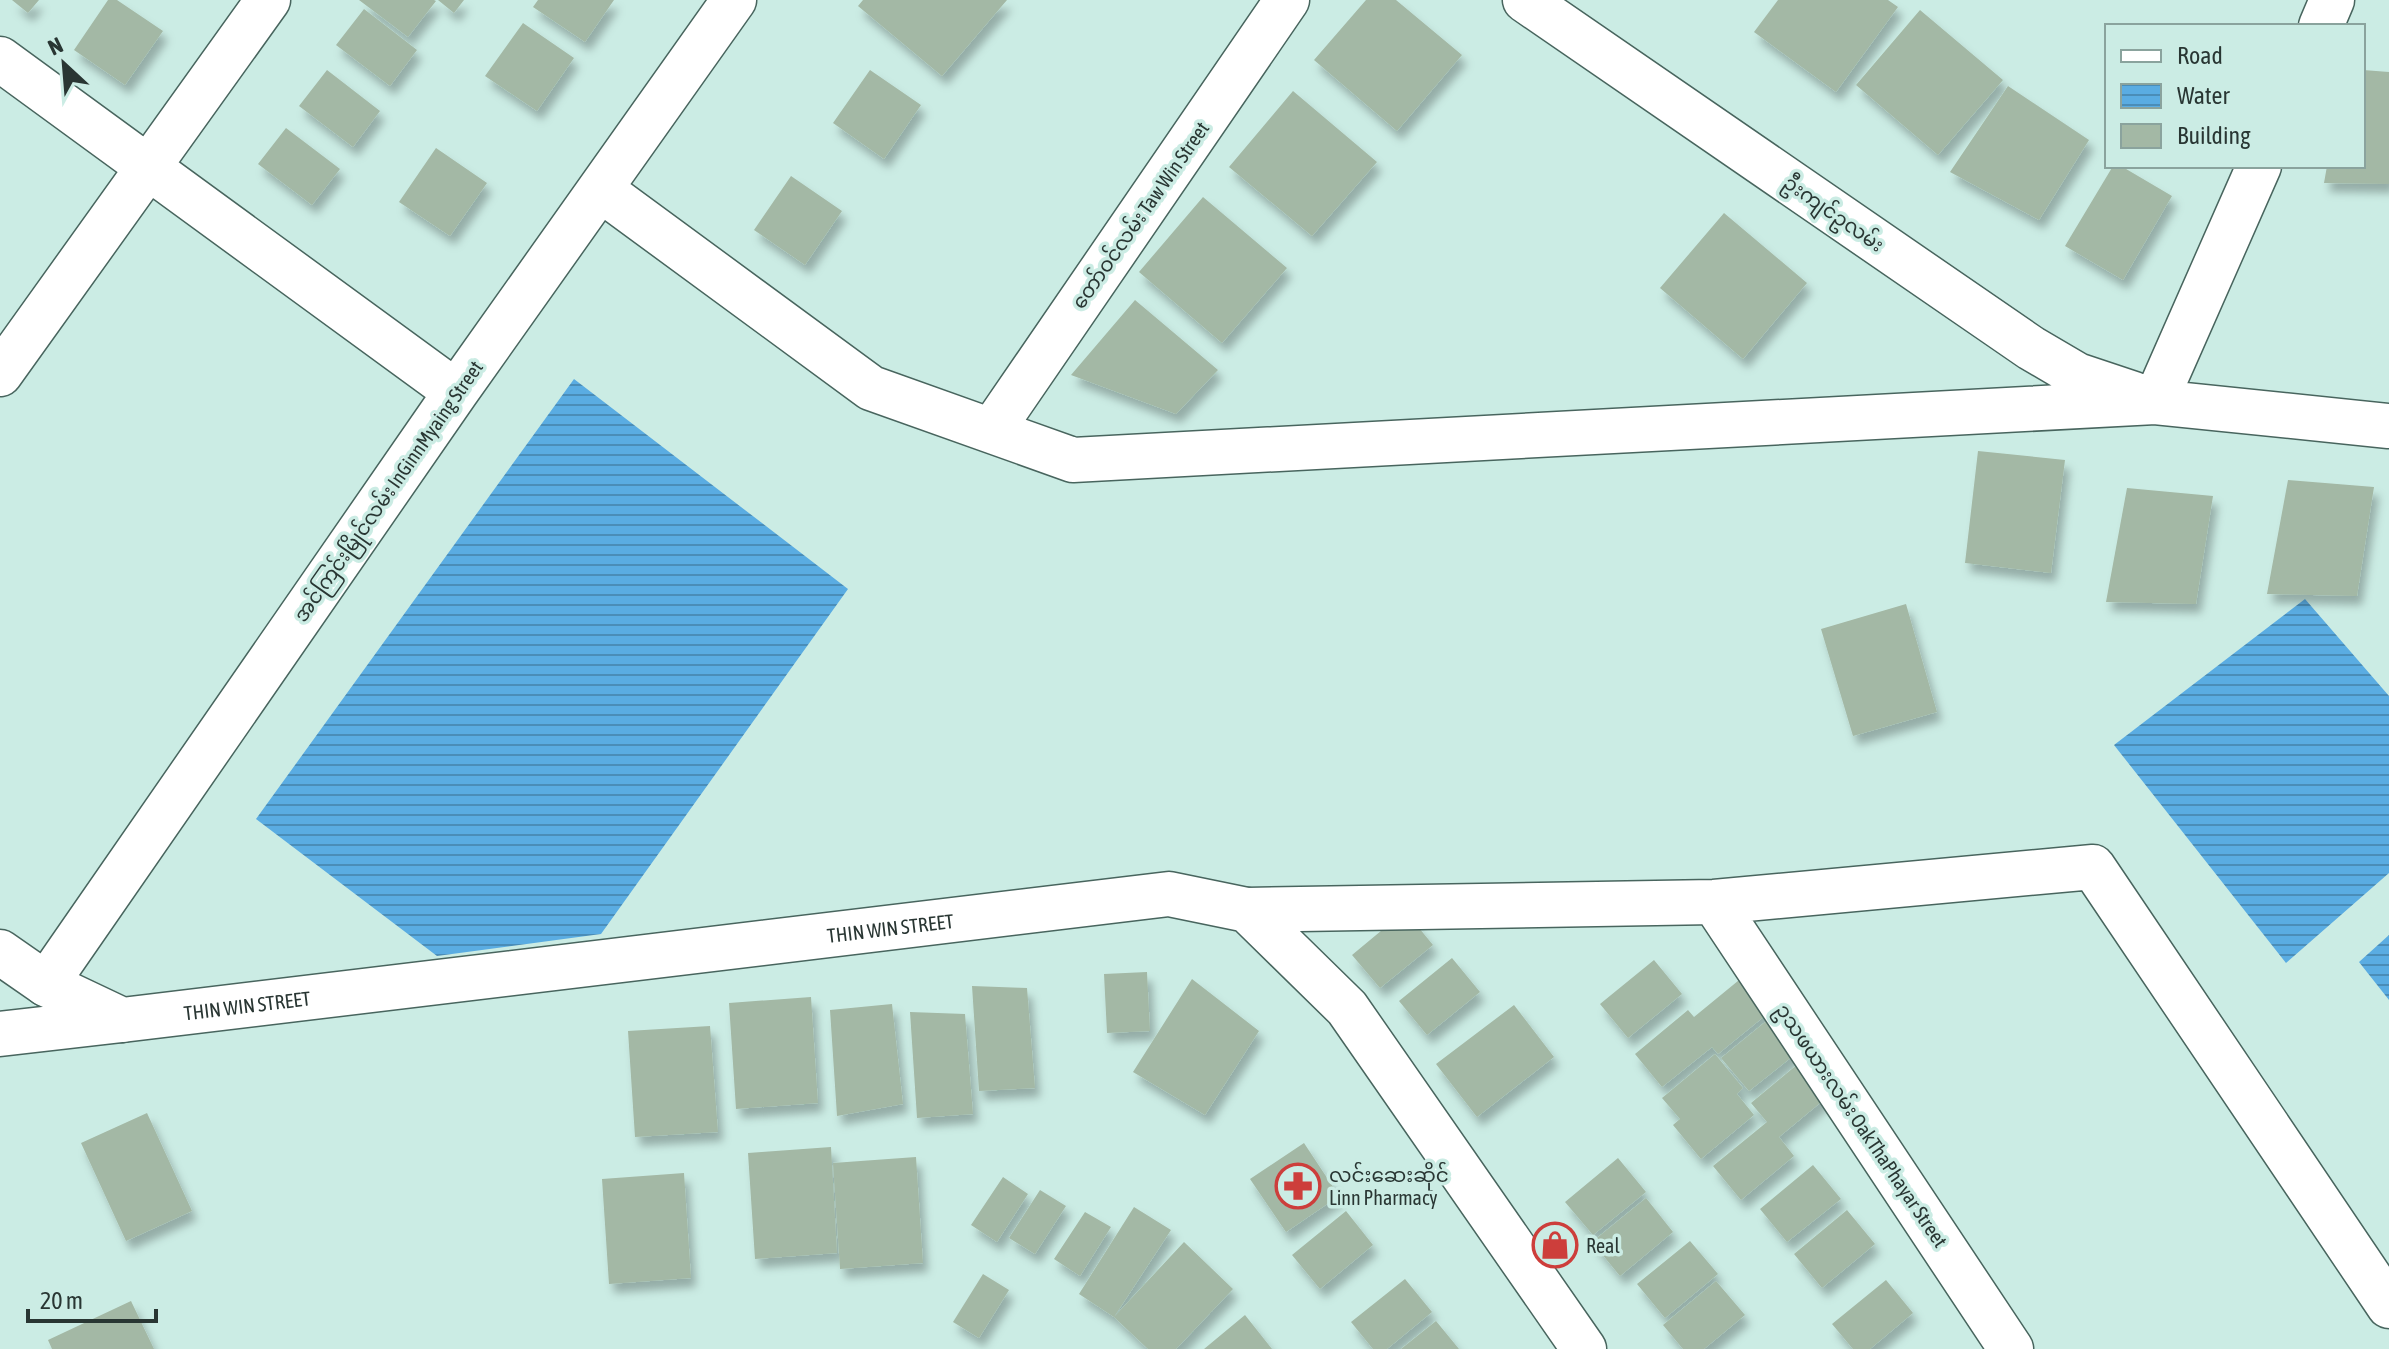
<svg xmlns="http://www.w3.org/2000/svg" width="2389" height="1349" font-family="'Asap Condensed','Noto Sans Myanmar',sans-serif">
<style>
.water{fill:url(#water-rules)}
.building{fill:#a3b8a5;filter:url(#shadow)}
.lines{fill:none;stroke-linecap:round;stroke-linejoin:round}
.minor-casing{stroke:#48655e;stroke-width:47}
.major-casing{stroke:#48655e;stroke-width:47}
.minor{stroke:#fff;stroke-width:44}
.major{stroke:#fff;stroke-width:44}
.labels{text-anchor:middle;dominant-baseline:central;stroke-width:7;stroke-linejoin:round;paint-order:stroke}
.street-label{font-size:20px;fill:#293633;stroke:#cbece4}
.poi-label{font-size:20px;fill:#293633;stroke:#cbece4;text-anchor:start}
</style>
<defs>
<pattern id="water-rules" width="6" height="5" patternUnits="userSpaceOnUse" patternTransform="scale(2)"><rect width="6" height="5" fill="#5aace2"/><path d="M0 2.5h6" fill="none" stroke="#4a8db8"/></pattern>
<filter id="shadow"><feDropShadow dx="5" dy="9" stdDeviation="4" flood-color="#0004"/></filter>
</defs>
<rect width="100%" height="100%" fill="#cbece4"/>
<path class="water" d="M574,379L848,589L601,934L437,956L256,819Z
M2305,599L2389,696V873L2286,963L2114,745Z
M2389,935V1000L2359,962Z"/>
<path class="building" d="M12,0H39L28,13Z
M108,0H117L163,31L125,85L74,50Z
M359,0H434L436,1L408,37Z
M438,0H464L454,13Z
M538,0H614L585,42L533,7Z
M863,0H1007L942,76L858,6Z
M1366,0H1396L1462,55L1397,131L1314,60Z
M1778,0H1888L1898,7L1836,92L1754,32Z
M364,9L417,50L390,86L336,45Z
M1920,10L2003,80L1938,155L1856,85Z
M523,23L574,58L537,111L485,76Z
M327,70L380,111L353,147L299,106Z
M870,70L921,105L884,159L833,123Z
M2363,70L2389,72V184L2324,183L2327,166H2363Z
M2008,86L2089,140L2039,220L1950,172Z
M1293,91L1377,162L1312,236L1229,167Z
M286,128L340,169L312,205L258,164Z
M436,148L487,183L450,236L399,202Z
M2113,166H2121L2172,196L2123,280L2065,246Z
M791,176L842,211L805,265L754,230Z
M1203,197L1287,268L1222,343L1139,272Z
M1724,213L1807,283L1743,359L1660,288Z
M1135,300L1218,370L1176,414L1071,375Z
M1978,451L2065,460L2051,573L1965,563Z
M2288,480L2374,487L2357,596L2267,594Z
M2127,488L2213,496L2196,604L2106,602Z
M1906,604L1937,712L1853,736L1821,629Z
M1405,911L1433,945L1380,988L1352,955Z
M1452,958L1480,992L1427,1035L1399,1001Z
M1654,960L1682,994L1628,1038L1600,1004Z
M1147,972L1150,1031L1107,1033L1104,974Z
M1744,976L1772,1010L1718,1054L1712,1047L1662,1087L1635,1054L1688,1010L1694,1017Z
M1192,979L1259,1031L1205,1115L1133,1072Z
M972,986L1027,988L1035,1088L979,1091Z
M811,997L818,1103L736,1109L729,1003Z
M892,1004L903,1104L837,1116L830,1010Z
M1514,1005L1554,1057L1477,1117L1436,1064Z
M910,1012L965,1014L973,1114L917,1118Z
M1775,1014L1803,1048L1749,1091L1721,1058Z
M710,1026L718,1132L635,1137L628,1031Z
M1715,1054L1743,1088L1737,1094L1754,1115L1701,1159L1673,1125L1680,1119L1662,1098Z
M1804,1059L1832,1093L1779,1137L1794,1156L1741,1200L1713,1166L1767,1122L1751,1103Z
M147,1113L192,1211L126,1241L81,1143Z
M1304,1143L1339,1196L1286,1232L1250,1179Z
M831,1147L837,1253L755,1259L748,1153Z
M916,1157L923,1263L840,1269L833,1163Z
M1618,1158L1646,1192L1593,1235L1565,1202Z
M1813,1165L1841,1199L1787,1242L1760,1209Z
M684,1173L691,1278L609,1284L602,1179Z
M1003,1177L1028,1194L997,1242L971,1225Z
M1040,1190L1066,1206L1035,1254L1009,1238Z
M1646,1198L1673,1232L1620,1276L1592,1242Z
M1134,1207L1171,1230L1114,1317L1184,1242L1233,1289L1176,1349H1148L1114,1317L1079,1294Z
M1847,1210L1875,1244L1822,1288L1794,1254Z
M1346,1211L1373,1245L1320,1289L1292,1255Z
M1085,1212L1111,1227L1080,1276L1054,1259Z
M1690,1241L1718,1274L1665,1318L1637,1284Z
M983,1274L1009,1290L979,1338L953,1322Z
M1405,1279L1432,1312L1387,1349H1373L1351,1322Z
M1886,1280L1913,1313L1870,1349H1853L1832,1324Z
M1716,1281L1745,1315L1704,1349H1683L1663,1325Z
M131,1301L154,1349H52L48,1340Z
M1245,1315L1272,1349H1204Z
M1436,1321L1459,1349H1401Z"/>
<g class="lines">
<g class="minor-casing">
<path id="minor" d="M1525,0L2031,348L2077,375L2134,394
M2321,26L2332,0
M0,59L456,392
M600,189L871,388L1073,460L2155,402L2389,426
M0,374L268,0
M2155,402L2259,166
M992,430L1287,0
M1714,902L2011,1349
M1247,910L1714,902L2093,867L2389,1306
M46,984L456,392L734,0
M0,1034L122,1020"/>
</g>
<g class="major-casing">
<g id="major">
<path id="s1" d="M0,952L46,984L122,1020L1169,894L1247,910L1347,1008L1584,1349"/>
</g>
</g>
<use href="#minor" class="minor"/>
<use href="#major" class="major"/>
</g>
<defs>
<g id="pharmacy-ring" transform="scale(2.3)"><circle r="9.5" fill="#cbece4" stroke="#cd3e3b" stroke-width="1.5"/><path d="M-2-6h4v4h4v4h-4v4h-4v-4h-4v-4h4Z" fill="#cd3e3b"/></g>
<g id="shop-ring" transform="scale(2.3)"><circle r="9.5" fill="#cbece4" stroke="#cd3e3b" stroke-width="1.5"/><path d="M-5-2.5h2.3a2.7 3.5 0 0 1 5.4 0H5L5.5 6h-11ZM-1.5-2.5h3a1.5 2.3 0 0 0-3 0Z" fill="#cd3e3b"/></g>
</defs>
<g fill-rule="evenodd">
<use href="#pharmacy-ring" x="1298" y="1186"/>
<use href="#shop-ring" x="1555" y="1245"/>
</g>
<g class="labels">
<g class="street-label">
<text transform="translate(1834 213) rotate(35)">ဦးကျင်ဥလမ်း</text>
<text transform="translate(1140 215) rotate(-55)">တော်ဝင်လမ်း Taw Win Street</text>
<text transform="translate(388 491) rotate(-55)">အင်ကြင်းမြိုင်လမ်း InGinnMyaing Street</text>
<text stroke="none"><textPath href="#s1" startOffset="914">THIN WIN STREET</textPath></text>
<text stroke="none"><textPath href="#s1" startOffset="266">THIN WIN STREET</textPath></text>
<text transform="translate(1862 1125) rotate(56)">ဥသဖယားလမ်း OakThaPhayar Street</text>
</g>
<g class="poi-label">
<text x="1329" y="1174">လင်းဆေးဆိုင်<tspan x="1329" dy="23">Linn Pharmacy</tspan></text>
<text x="1586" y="1245">Real</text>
</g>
</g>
<rect x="2105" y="24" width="260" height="144" fill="#cbece4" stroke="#8aa39d" stroke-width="2"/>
<rect x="2121" y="50" width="40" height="12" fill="#ffffff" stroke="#8aa39d" stroke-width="2"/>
<text x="2177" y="64" font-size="24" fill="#293633">Road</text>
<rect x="2121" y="84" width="40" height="24" fill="url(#water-rules)" stroke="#8aa39d" stroke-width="2"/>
<text x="2177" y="104" font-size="24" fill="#293633">Water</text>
<rect x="2121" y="124" width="40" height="24" fill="#a3b8a5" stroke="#8aa39d" stroke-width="2"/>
<text x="2177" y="144" font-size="24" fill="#293633">Building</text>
<g transform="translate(64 64) rotate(334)" stroke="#cbece4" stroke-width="6" paint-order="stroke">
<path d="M0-6L14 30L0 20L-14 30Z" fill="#293633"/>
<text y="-12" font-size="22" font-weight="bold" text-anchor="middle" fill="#293633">N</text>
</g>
<path d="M28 1309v12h128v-12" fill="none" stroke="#293633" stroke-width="4"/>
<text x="40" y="1309" font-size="24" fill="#293633" stroke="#cbece4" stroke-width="6" paint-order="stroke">20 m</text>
</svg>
